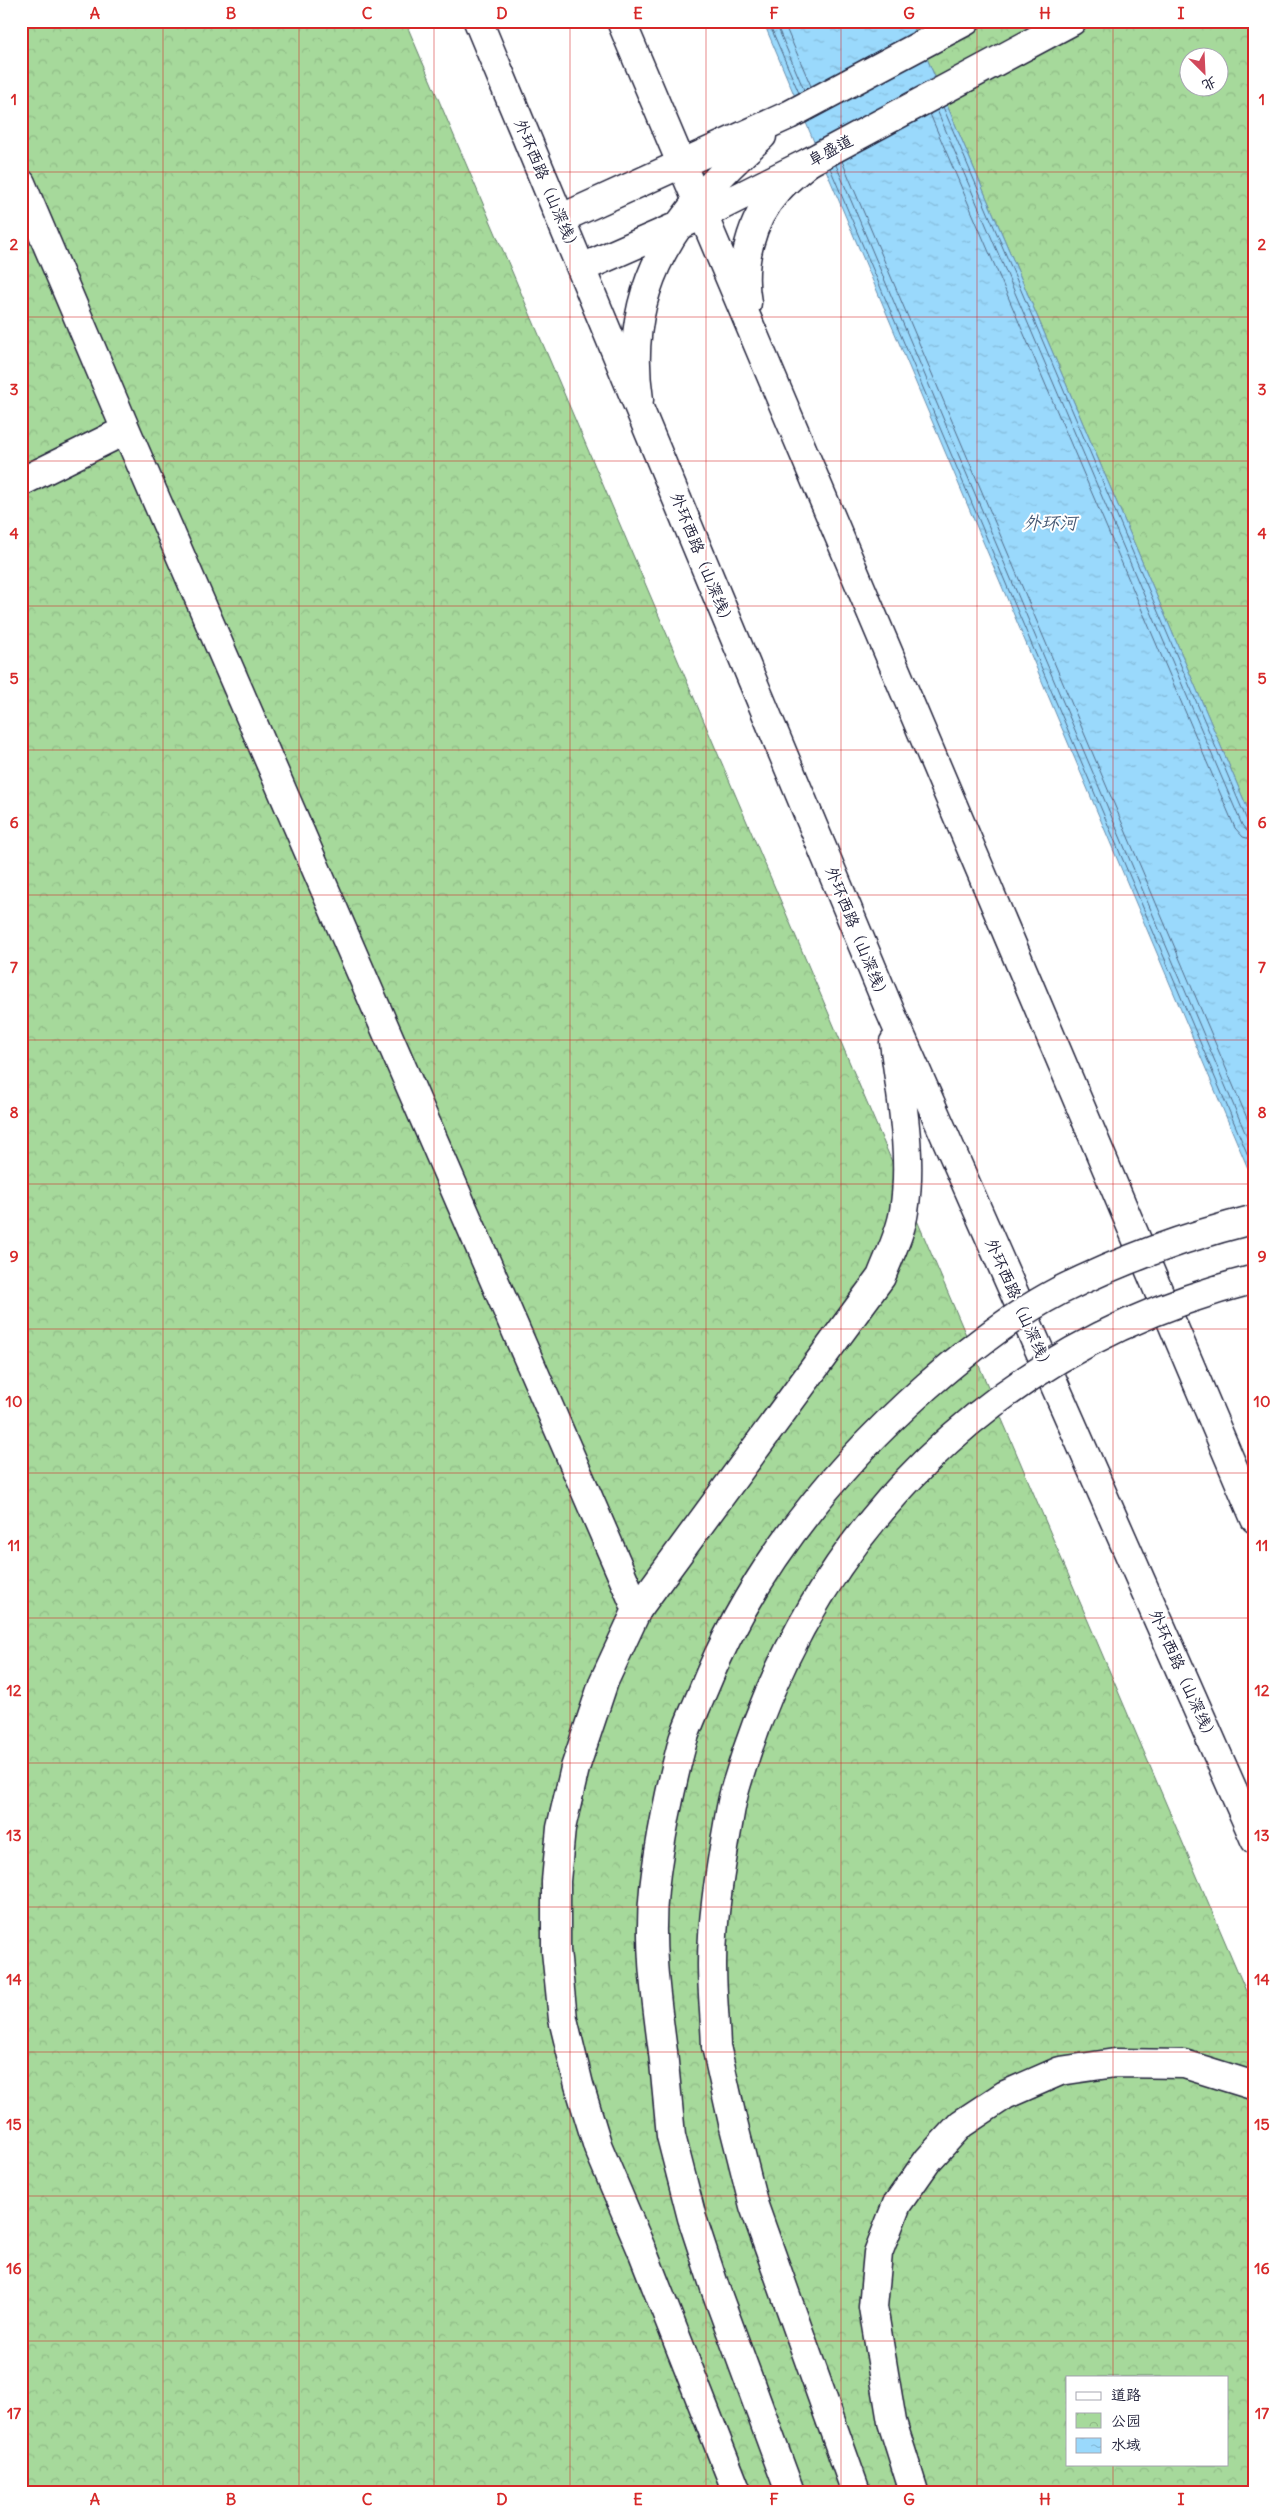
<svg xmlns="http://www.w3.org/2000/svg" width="1276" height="2513" font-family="Delius,'LXGW WenKai TC',sans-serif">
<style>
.park{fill:url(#park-crowns);stroke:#647e6b;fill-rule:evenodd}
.water{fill:url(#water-ripples);stroke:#6a90af}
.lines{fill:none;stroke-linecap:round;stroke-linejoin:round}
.shore{stroke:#526b88;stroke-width:1}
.tertiary-casing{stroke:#22223b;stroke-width:31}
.secondary-casing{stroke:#22223b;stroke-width:31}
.trunk-casing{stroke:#22223b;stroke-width:31}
.tertiary{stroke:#fff;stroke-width:28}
.secondary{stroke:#fff;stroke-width:28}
.trunk{stroke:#fff;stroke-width:28}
.trunk-bridge-casing{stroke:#22223b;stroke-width:31;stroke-linecap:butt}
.trunk-bridge{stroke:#fff;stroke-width:28}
.grid{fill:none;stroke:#d62828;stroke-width:1;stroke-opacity:0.55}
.labels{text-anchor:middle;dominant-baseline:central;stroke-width:4;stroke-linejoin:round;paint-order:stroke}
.street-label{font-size:16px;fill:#22223b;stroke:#fff}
.water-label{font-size:18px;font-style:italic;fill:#465975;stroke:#fff}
.neatline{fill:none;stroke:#d62828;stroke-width:2}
.grid-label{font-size:16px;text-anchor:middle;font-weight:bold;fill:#d62828}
</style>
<defs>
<pattern id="park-crowns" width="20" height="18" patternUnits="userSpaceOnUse" patternTransform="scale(1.25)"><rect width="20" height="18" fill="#a6d99b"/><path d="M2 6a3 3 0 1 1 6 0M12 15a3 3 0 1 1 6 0" fill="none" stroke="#8fba86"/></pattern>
<pattern id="water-ripples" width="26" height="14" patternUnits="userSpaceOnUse" patternTransform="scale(1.25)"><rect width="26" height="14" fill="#9ad9fc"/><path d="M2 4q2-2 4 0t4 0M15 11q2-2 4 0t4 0" fill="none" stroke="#84bad9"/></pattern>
</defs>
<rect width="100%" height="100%" fill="#fff"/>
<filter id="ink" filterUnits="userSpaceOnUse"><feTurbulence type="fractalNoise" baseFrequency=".02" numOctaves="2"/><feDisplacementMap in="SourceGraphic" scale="10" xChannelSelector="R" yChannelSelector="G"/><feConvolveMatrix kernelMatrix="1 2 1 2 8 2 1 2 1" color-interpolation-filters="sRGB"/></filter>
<g filter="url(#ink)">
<path class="park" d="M21,21H405L1255,2012V2492H21ZM1067,2377H1227V2464H1067Z
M911,21H1255V826ZM1188,58H1218V88H1188Z"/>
<path class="water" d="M763,21H911L1255,826V1185Z"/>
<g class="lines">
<path class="shore" d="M768,21L799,93
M775,21L804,90
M783,21L811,86
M943,107L1248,823L1255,826
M937,110L1242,825L1247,831L1255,833
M930,114L1235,828L1243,837L1255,840
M842,161L1255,1137
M836,165L1255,1156
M830,168L1255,1172"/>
<g class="tertiary-casing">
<path id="tertiary" d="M21,183L126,430L637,1610
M21,482L126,430"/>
</g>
<g class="secondary-casing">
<path id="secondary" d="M562,218L789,115L966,21
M582,268L703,215L809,162L1072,21
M639,400C621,283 679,210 762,136"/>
</g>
<g class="trunk-casing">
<path id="trunk" d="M478,21L890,1011L1255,1840
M621,21L1255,1519
M747,303C740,264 750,221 777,191C786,180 798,171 809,162
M716,2046L733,2123L754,2206L856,2492
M663,2052L671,2136L692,2218L716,2291L790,2492
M737,2492L643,2253L598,2147L579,2085L563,2019L556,1951V1881L561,1828L575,1768L604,1681L637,1610L881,1277C889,1256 901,1233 904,1211C913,1156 901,1097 894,1042
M914,2492L892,2422L873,2307L878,2253L897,2204L928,2160L961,2124L1005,2095L1060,2071L1115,2063L1184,2064L1255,2086"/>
</g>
<use href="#tertiary" class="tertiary"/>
<use href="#secondary" class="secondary"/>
<use href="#trunk" class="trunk"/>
<g class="trunk-bridge-casing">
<path id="trunk-bridge" d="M716,2046C715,2019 712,1991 712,1964C712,1921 719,1878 726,1836C729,1820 731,1802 736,1786C811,1530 995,1345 1255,1279
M663,2052C656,1998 648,1944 654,1889C659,1844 671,1784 683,1740C688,1724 696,1708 702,1693C750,1573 831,1471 927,1386C967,1351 1011,1316 1059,1291C1121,1260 1187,1236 1255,1219"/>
</g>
<use href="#trunk-bridge" class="trunk-bridge"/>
</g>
</g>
<path class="grid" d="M163,21V2492M299,21V2492M434,21V2492M570,21V2492M706,21V2492M841,21V2492M977,21V2492M1113,21V2377M21,172H1255M21,317H1255M21,461H1255M21,606H1255M21,750H1255M21,895H1255M21,1040H1255M21,1184H1255M21,1329H1255M21,1473H1255M21,1618H1255M21,1763H1255M21,1907H1255M21,2052H1255M21,2196H1255M21,2341H1255M1113,2464V2492"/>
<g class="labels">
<g class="street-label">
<text transform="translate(830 150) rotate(-28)">阜盛道</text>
<text transform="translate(548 186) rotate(67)">外环西路（山深线）</text>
<text transform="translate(703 560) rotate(68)">外环西路（山深线）</text>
<text transform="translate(858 934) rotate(68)">外环西路（山深线）</text>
<text transform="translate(1020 1305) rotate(66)">外环西路（山深线）</text>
<text transform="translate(1184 1676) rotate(66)">外环西路（山深线）</text>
</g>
<g class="water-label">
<text x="1050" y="522">外环河</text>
</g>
</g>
<rect width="1276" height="2513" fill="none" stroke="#fff" stroke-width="55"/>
<rect x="1066" y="2376" width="162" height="90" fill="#ffffff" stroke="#a7a7b1"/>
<rect x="1076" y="2392" width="25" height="8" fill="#ffffff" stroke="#a7a7b1"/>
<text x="1111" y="2400" font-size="15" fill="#22223b">道路</text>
<rect x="1076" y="2413" width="25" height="15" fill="url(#park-crowns)" stroke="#a7a7b1"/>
<text x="1111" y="2426" font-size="15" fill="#22223b">公园</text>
<rect x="1076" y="2438" width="25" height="15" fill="url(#water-ripples)" stroke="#a7a7b1"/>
<text x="1111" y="2450" font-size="15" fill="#22223b">水域</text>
<g transform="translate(1204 72) rotate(156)"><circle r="24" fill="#ffffff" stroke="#a7a7b1"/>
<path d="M0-4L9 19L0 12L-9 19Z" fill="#d1495b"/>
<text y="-8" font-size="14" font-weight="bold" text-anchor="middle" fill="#22223b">北</text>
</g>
<rect x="28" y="28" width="1220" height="2458" class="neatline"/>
<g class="grid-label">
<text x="95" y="19">A</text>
<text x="231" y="19">B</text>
<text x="367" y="19">C</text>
<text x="502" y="19">D</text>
<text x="638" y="19">E</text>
<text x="774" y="19">F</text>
<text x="909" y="19">G</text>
<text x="1045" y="19">H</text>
<text x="1181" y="19">I</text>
<text x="14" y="105">1</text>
<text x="1262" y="105">1</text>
<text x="14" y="250">2</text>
<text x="1262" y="250">2</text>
<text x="14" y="395">3</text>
<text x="1262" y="395">3</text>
<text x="14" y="539">4</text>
<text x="1262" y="539">4</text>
<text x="14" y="684">5</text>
<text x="1262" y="684">5</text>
<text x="14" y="828">6</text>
<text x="1262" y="828">6</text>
<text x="14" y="973">7</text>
<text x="1262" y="973">7</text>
<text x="14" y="1118">8</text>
<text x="1262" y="1118">8</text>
<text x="14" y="1262">9</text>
<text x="1262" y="1262">9</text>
<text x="14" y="1407">10</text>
<text x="1262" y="1407">10</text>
<text x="14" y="1551">11</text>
<text x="1262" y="1551">11</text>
<text x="14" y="1696">12</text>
<text x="1262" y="1696">12</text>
<text x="14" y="1841">13</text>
<text x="1262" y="1841">13</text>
<text x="14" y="1985">14</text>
<text x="1262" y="1985">14</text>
<text x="14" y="2130">15</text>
<text x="1262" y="2130">15</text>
<text x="14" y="2274">16</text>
<text x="1262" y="2274">16</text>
<text x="14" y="2419">17</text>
<text x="1262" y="2419">17</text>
<text x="95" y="2505">A</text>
<text x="231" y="2505">B</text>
<text x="367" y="2505">C</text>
<text x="502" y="2505">D</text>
<text x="638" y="2505">E</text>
<text x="774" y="2505">F</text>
<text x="909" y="2505">G</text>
<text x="1045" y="2505">H</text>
<text x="1181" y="2505">I</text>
</g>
</svg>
